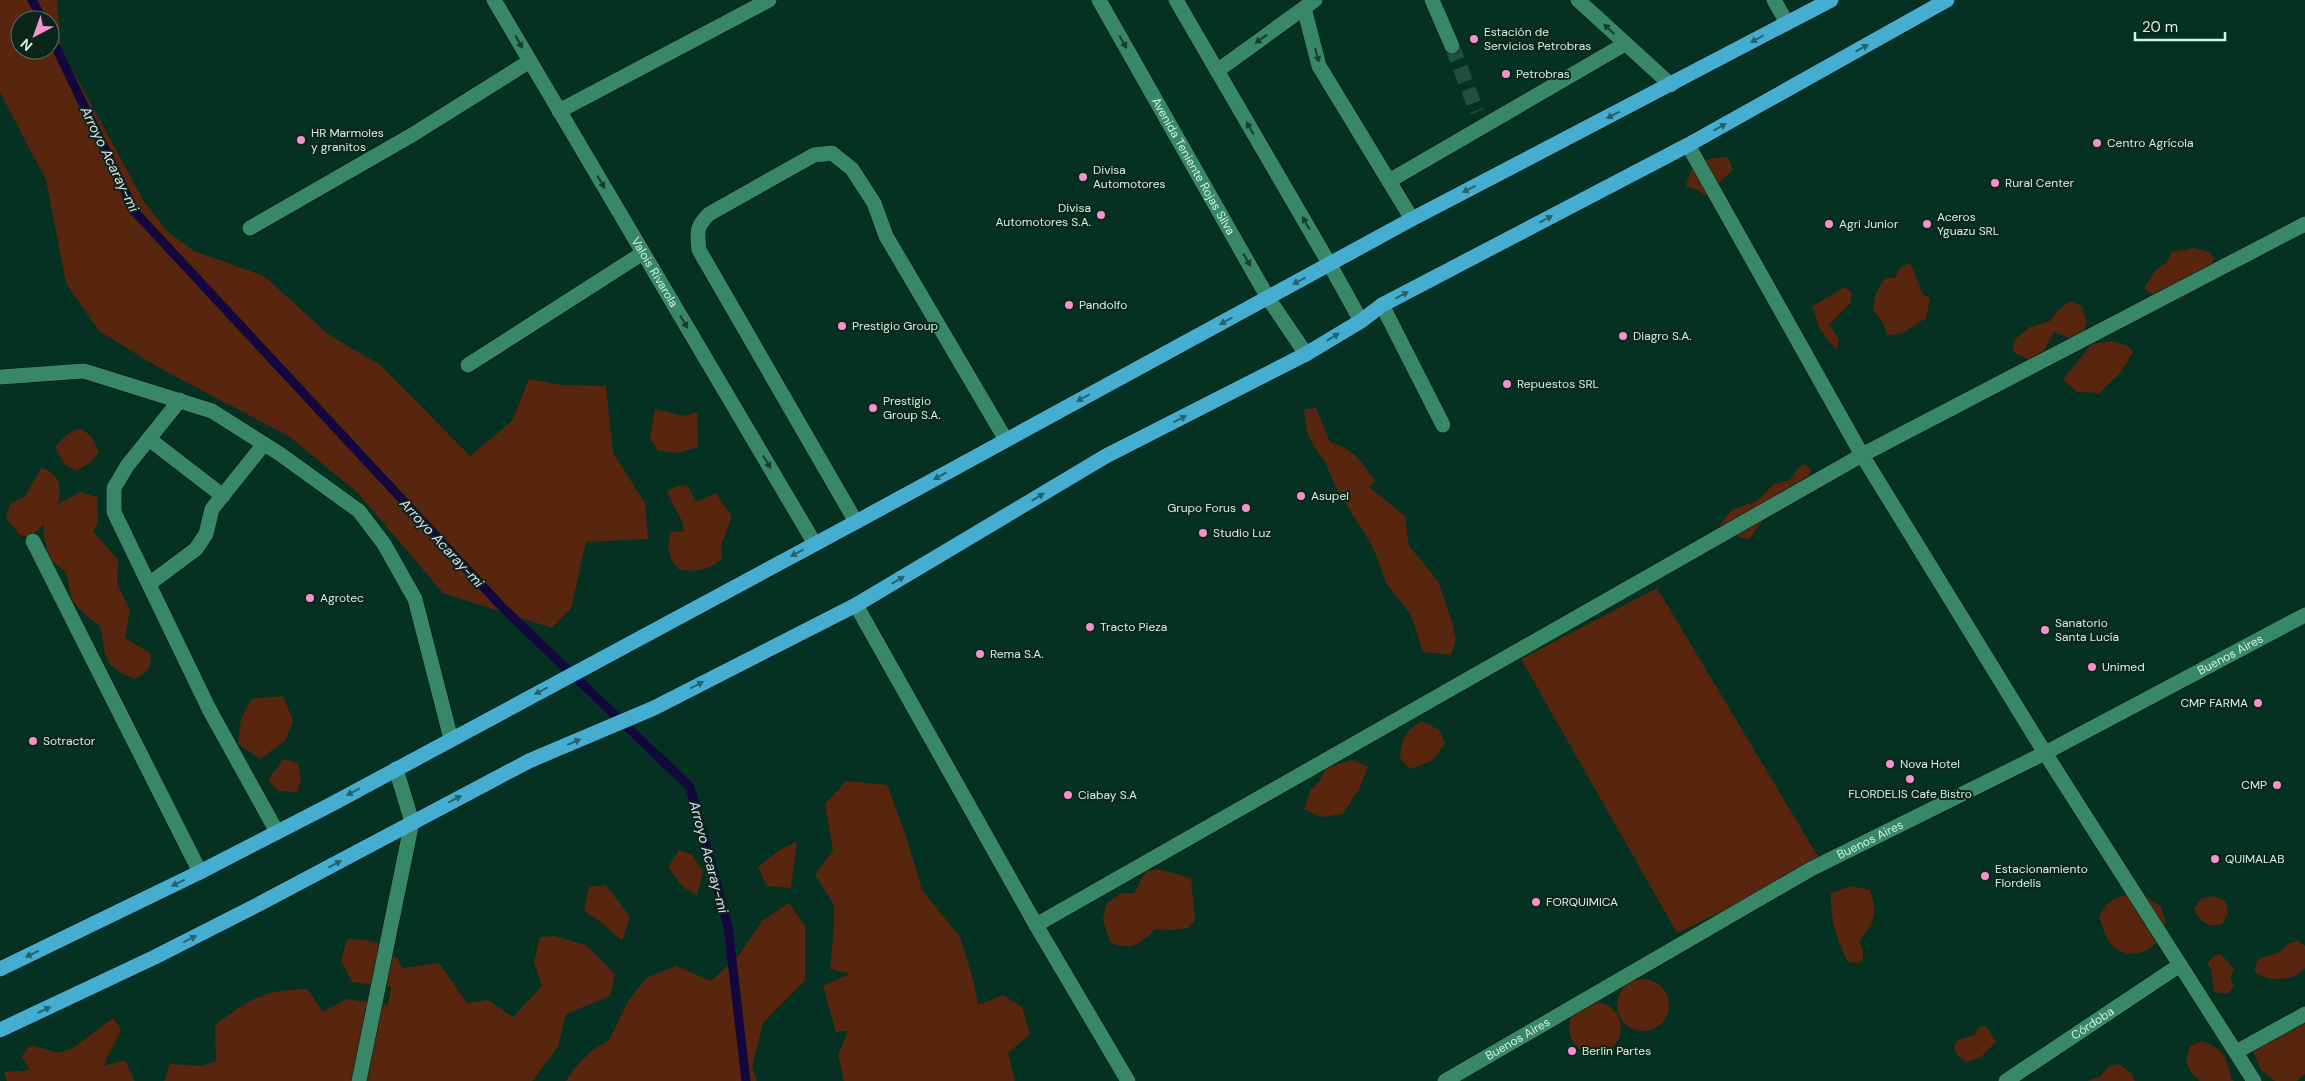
<svg xmlns="http://www.w3.org/2000/svg" width="2305" height="1081" font-family="'DM Sans',sans-serif">
<style>
.green{fill:#58260e;fill-rule:evenodd}
.lines{fill:none;stroke-linecap:round;stroke-linejoin:round}
.stream{stroke:#13073e;stroke-width:9}
.minor-tunnel{stroke:#234e3e;stroke-width:15;stroke-dasharray:15 8;stroke-linecap:butt}
.minor-casing{stroke:#01160d;stroke-width:16}
.highway-casing{stroke:#01160d;stroke-width:16}
.minor{stroke:#388767;stroke-width:15}
.highway{stroke:#44add0;stroke-width:15}
.oneway{fill:#173e2d}
.oneway2{fill:#25626c}
.poi-dot{fill:#f790ce;stroke:#0c251a;stroke-width:2}
.labels{text-anchor:middle;dominant-baseline:central;stroke-width:4;stroke-linejoin:round;paint-order:stroke}
.poi-label{font-size:12px;fill:#d0f5e2;stroke:#0c251a;text-anchor:start}
.street-label{font-size:12px;fill:#d0f5e2;stroke:#0c251a}
.water-label{font-size:14px;font-style:italic;fill:#dfe0f2;stroke:#0c251a}
</style>
<rect width="100%" height="100%" fill="#043121"/>
<path class="green" d="M0,0H57L61,49L145,203L168,232L194,251L264,276L328,334L380,365L470,456L512,421L529,379L563,385L606,386L613,453L645,503L648,539L586,542L571,608L552,628L443,593L358,493L290,437L156,366L99,331L66,283L46,180L0,92ZM20,20H50V50H20Z
M1728,157L1733,170L1720,182L1715,194L1706,196L1698,190L1686,186L1693,165L1713,158Z
M2194,248L2209,252L2214,258L2211,266L2182,300L2159,299L2144,288L2155,271L2166,263L2172,252Z
M1910,263L1923,294L1930,299L1926,318L1901,334L1887,335L1884,325L1873,309L1876,293L1885,278H1895L1900,268Z
M1845,287L1852,293L1850,304C1841,310 1838,318 1829,324L1839,340L1836,350C1829,342 1821,332 1817,322C1815,316 1816,312 1811,307Z
M2070,301L2082,306L2087,323L2081,335L2070,338L2054,332L2043,352L2030,360L2013,352L2014,340L2030,327L2050,321L2057,311Z
M2113,341L2128,346L2133,352L2121,372L2099,393L2077,392L2063,380C2071,367 2083,357 2091,344Z
M1316,408L1330,442C1356,451 1360,459 1375,481L1369,487L1405,516L1409,546L1438,581L1452,622L1456,640L1451,655L1423,652L1411,615L1386,583L1373,547L1336,488L1325,462L1315,448L1307,432L1304,409Z
M655,409L684,416L697,412L698,447L676,453L658,451L650,438Z
M80,428L91,436L99,452L91,462L77,471L65,465L55,447L66,435Z
M1805,464L1811,470L1806,488L1799,500L1765,518L1749,539L1738,537L1735,528L1720,525L1731,510L1757,501L1774,484L1790,480L1798,468Z
M42,467C60,477 62,485 58,504L80,492L97,497L98,523L93,531L118,560L117,584L130,610L125,638L150,653C153,668 147,673 134,679C101,665 107,658 100,626L84,614L72,600L66,572L49,559L43,532L44,524L30,537L20,535L6,518L10,504L25,496Z
M687,485L696,502L716,493L732,517L721,545L722,559C708,570 695,573 678,569C668,556 666,547 671,531L684,532C683,515 672,508 667,491L677,486Z
M1657,588L1822,863L1677,933L1521,659Z
M283,696L293,721L285,741L260,759L238,744L241,719L251,699Z
M1422,721L1439,730L1445,743L1432,761L1410,769L1400,758C1402,739 1404,731 1422,721Z
M283,759L298,763L301,780L297,792L278,791L268,780Z
M1352,760L1368,767L1359,789L1343,814L1321,817L1304,809L1311,790L1321,779L1325,768Z
M846,781L887,785L907,839L922,890L960,937L974,983L978,1005L1003,995L1022,1007L1030,1034L1008,1053L1015,1081H844L838,1055L848,1031L836,1032L823,986L850,974L830,969L834,926V905L815,875L833,850L825,804Z
M797,841L791,888L767,886L758,867L778,851Z
M679,850L691,854L703,871L697,896L682,886L668,867Z
M1158,869L1191,878L1195,920L1188,928L1171,930L1155,929C1142,944 1129,952 1110,942L1103,920L1106,904L1121,893H1134L1146,871Z
M606,885L630,917L622,941L601,922L584,911L589,887Z
M1852,886L1870,890C1878,914 1874,922 1859,942L1863,950V960L1858,963L1848,962C1837,939 1830,920 1831,893Z
M2142,893L2161,907C2162,912 2165,917 2165,922C2165,948 2129,966 2110,943C2105,936 2102,925 2099,917C2112,894 2118,897 2142,893Z
M2214,896L2226,901L2228,913L2222,924C2207,928 2201,923 2194,909L2202,898Z
M789,903L805,926V980L763,1023L752,1067L757,1081H566L574,1069L590,1052L609,1040L628,1001L646,978L676,966L711,981L739,955L763,920Z
M555,936L586,945L615,974L610,996L566,1014L558,1047L532,1081H164L170,1064L202,1066L216,1061L215,1025C249,999 263,990 307,989L323,1012L346,999L388,1005L391,987L352,982L341,961L347,939C375,940 389,942 403,968L439,963L467,1003L488,1000L513,1017L542,986L534,962L540,937Z
M2298,940L2305,946V968C2294,981 2267,983 2254,971L2259,958L2278,953L2288,944Z
M2221,954L2234,969L2230,978L2234,986L2228,994L2214,992L2211,969L2207,964L2213,956Z
M1617 1005a26 26 0 1 1 52 0a26 26 0 1 1-52 0Z
M1569 1028a26 26 0 1 1 52 0a26 26 0 1 1-52 0Z
M2292,1014L2305,1024V1074L2297,1081H2275L2261,1070L2254,1053L2256,1035Z
M113,1018L121,1030L103,1066L125,1060L135,1081H7L4,1072L30,1070L22,1056L30,1045L59,1053L73,1048Z
M1986,1026L1996,1042L1980,1058L1966,1062L1958,1056L1954,1048L1957,1040L1974,1035L1979,1027Z
M2202,1041C2221,1047 2228,1058 2231,1078L2234,1081H2200L2192,1074L2186,1062L2190,1046Z
M2119,1064L2132,1074L2135,1081H2087L2100,1077L2109,1066Z"/>
<g class="lines">
<path class="stream" d="M32,0L43,20
M50,35L135,212L503,608L690,787L728,926L746,1081"/>
<path class="minor-tunnel" d="M1452,46L1477,112"/>
<g class="minor-casing">
<g id="minor">
<path id="s1" d="M494,0L815,544"/>
<path id="s2" d="M1099,0L1268,298L1306,354"/>
<path d="M1176,0L1330,265L1361,321"/>
<path d="M1432,0L1452,46"/>
<path d="M1578,0L1671,85"/>
<path d="M1774,0L1787,23"/>
<path d="M1304,8L1319,66L1412,219"/>
<path d="M1217,71L1315,0"/>
<path d="M559,111L769,0"/>
<path d="M1688,145L1862,455L2045,753L2254,1081"/>
<path d="M1389,181L1625,44"/>
<path d="M250,228L412,135L530,61"/>
<path d="M1382,305L1443,425"/>
<path d="M468,365L643,253"/>
<path d="M0,377L84,371L212,411L280,454L359,511L384,544L415,599L451,739"/>
<path d="M180,400L127,466L114,488V512L209,709L277,832"/>
<path d="M149,439L223,496"/>
<path d="M856,522L699,250C697,232 696,227 709,214L814,155L832,153L852,169L874,203L886,236L1006,440"/>
<path d="M33,541L200,872"/>
<path d="M149,584L196,549L206,534L212,509L264,444"/>
<path d="M856,605L1036,925L1128,1081"/>
<path d="M1036,925L1862,455L2305,224"/>
<path d="M2236,1052L2305,1014"/>
<path d="M359,1081L412,822L396,769"/>
<path id="s3" d="M1445,1081L1811,869L2045,753L2305,615"/>
<path id="s4" d="M2006,1081L2180,965"/>
</g>
</g>
<g class="highway-casing">
<path id="highway" d="M0,969L200,872L332,804L856,522L1412,219L1831,0
M0,1030L155,957L261,903L529,761L654,708L856,605L1106,456L1306,354L1361,321L1382,305L1688,145L1947,0"/>
</g>
<use href="#minor" class="minor"/>
<use href="#highway" class="highway"/>
</g>
<defs><path id="oneway-solid" d="M-6-.8H1V-3.2L6.5 0L1 3.2V.8H-6Z" transform="scale(1.25)"/></defs>
<g class="oneway">
<use href="#oneway-solid" transform="translate(1609 29) rotate(-137)"/>
<use href="#oneway-solid" transform="translate(1261 39) rotate(144)"/>
<use href="#oneway-solid" transform="translate(519 42) rotate(60)"/>
<use href="#oneway-solid" transform="translate(1123 42) rotate(60)"/>
<use href="#oneway-solid" transform="translate(1317 55) rotate(75)"/>
<use href="#oneway-solid" transform="translate(1250 128) rotate(-120)"/>
<use href="#oneway-solid" transform="translate(601 182) rotate(59)"/>
<use href="#oneway-solid" transform="translate(1306 223) rotate(-120)"/>
<use href="#oneway-solid" transform="translate(1247 260) rotate(60)"/>
<use href="#oneway-solid" transform="translate(684 322) rotate(59)"/>
<use href="#oneway-solid" transform="translate(767 462) rotate(59)"/>
</g>
<g class="oneway2">
<use href="#oneway-solid" transform="translate(1757 39) rotate(152)"/>
<use href="#oneway-solid" transform="translate(1862 48) rotate(-29)"/>
<use href="#oneway-solid" transform="translate(1613 115) rotate(153)"/>
<use href="#oneway-solid" transform="translate(1720 127) rotate(-29)"/>
<use href="#oneway-solid" transform="translate(1469 189) rotate(153)"/>
<use href="#oneway-solid" transform="translate(1546 219) rotate(-28)"/>
<use href="#oneway-solid" transform="translate(1299 281) rotate(152)"/>
<use href="#oneway-solid" transform="translate(1402 295) rotate(-28)"/>
<use href="#oneway-solid" transform="translate(1226 321) rotate(151)"/>
<use href="#oneway-solid" transform="translate(1333 337) rotate(-31)"/>
<use href="#oneway-solid" transform="translate(1083 398) rotate(151)"/>
<use href="#oneway-solid" transform="translate(1180 419) rotate(-27)"/>
<use href="#oneway-solid" transform="translate(940 476) rotate(151)"/>
<use href="#oneway-solid" transform="translate(1038 497) rotate(-31)"/>
<use href="#oneway-solid" transform="translate(797 553) rotate(152)"/>
<use href="#oneway-solid" transform="translate(898 580) rotate(-31)"/>
<use href="#oneway-solid" transform="translate(697 685) rotate(-27)"/>
<use href="#oneway-solid" transform="translate(541 691) rotate(152)"/>
<use href="#oneway-solid" transform="translate(574 742) rotate(-23)"/>
<use href="#oneway-solid" transform="translate(353 792) rotate(152)"/>
<use href="#oneway-solid" transform="translate(455 799) rotate(-28)"/>
<use href="#oneway-solid" transform="translate(335 864) rotate(-28)"/>
<use href="#oneway-solid" transform="translate(178 883) rotate(154)"/>
<use href="#oneway-solid" transform="translate(190 939) rotate(-27)"/>
<use href="#oneway-solid" transform="translate(32 954) rotate(155)"/>
<use href="#oneway-solid" transform="translate(44 1010) rotate(-25)"/>
</g>
<g class="poi-dot">
<circle cx="1474" cy="39" r="5"/>
<circle cx="1506" cy="74" r="5"/>
<circle cx="301" cy="140" r="5"/>
<circle cx="2097" cy="143" r="5"/>
<circle cx="1083" cy="177" r="5"/>
<circle cx="1995" cy="183" r="5"/>
<circle cx="1101" cy="215" r="5"/>
<circle cx="1829" cy="224" r="5"/>
<circle cx="1927" cy="224" r="5"/>
<circle cx="1069" cy="305" r="5"/>
<circle cx="842" cy="326" r="5"/>
<circle cx="1623" cy="336" r="5"/>
<circle cx="1507" cy="384" r="5"/>
<circle cx="873" cy="408" r="5"/>
<circle cx="1301" cy="496" r="5"/>
<circle cx="1246" cy="508" r="5"/>
<circle cx="1203" cy="533" r="5"/>
<circle cx="310" cy="598" r="5"/>
<circle cx="1090" cy="627" r="5"/>
<circle cx="2045" cy="630" r="5"/>
<circle cx="980" cy="654" r="5"/>
<circle cx="2092" cy="667" r="5"/>
<circle cx="2258" cy="703" r="5"/>
<circle cx="33" cy="741" r="5"/>
<circle cx="1890" cy="764" r="5"/>
<circle cx="1910" cy="779" r="5"/>
<circle cx="2277" cy="785" r="5"/>
<circle cx="1068" cy="795" r="5"/>
<circle cx="2215" cy="859" r="5"/>
<circle cx="1985" cy="876" r="5"/>
<circle cx="1536" cy="902" r="5"/>
<circle cx="1572" cy="1051" r="5"/>
</g>
<g class="labels">
<g class="poi-label">
<text x="1484" y="32">Estación de<tspan x="1484" dy="14">Servicios Petrobras</tspan></text>
<text x="1516" y="74">Petrobras</text>
<text x="311" y="133">HR Marmoles<tspan x="311" dy="14">y granitos</tspan></text>
<text x="2107" y="143">Centro Agrícola</text>
<text x="1093" y="170">Divisa<tspan x="1093" dy="14">Automotores</tspan></text>
<text x="2005" y="183">Rural Center</text>
<text x="1091" y="208" text-anchor="end">Divisa<tspan x="1091" dy="14">Automotores S.A.</tspan></text>
<text x="1937" y="217">Aceros<tspan x="1937" dy="14">Yguazu SRL</tspan></text>
<text x="1839" y="224">Agri Junior</text>
<text x="1079" y="305">Pandolfo</text>
<text x="852" y="326">Prestigio Group</text>
<text x="1633" y="336">Diagro S.A.</text>
<text x="1517" y="384">Repuestos SRL</text>
<text x="883" y="401">Prestigio<tspan x="883" dy="14">Group S.A.</tspan></text>
<text x="1311" y="496">Asupel</text>
<text x="1236" y="508" text-anchor="end">Grupo Forus</text>
<text x="1213" y="533">Studio Luz</text>
<text x="320" y="598">Agrotec</text>
<text x="2055" y="623">Sanatorio<tspan x="2055" dy="14">Santa Lucía</tspan></text>
<text x="1100" y="627">Tracto Pieza</text>
<text x="990" y="654">Rema S.A.</text>
<text x="2102" y="667">Unimed</text>
<text x="2248" y="703" text-anchor="end">CMP FARMA</text>
<text x="43" y="741">Sotractor</text>
<text x="1900" y="764">Nova Hotel</text>
<text x="2267" y="785" text-anchor="end">CMP</text>
<text x="1910" y="794" text-anchor="middle">FLORDELIS Cafe Bistro</text>
<text x="1078" y="795">Ciabay S.A</text>
<text x="2225" y="859">QUIMALAB</text>
<text x="1995" y="869">Estacionamiento<tspan x="1995" dy="14">Flordelis</tspan></text>
<text x="1546" y="902">FORQUIMICA</text>
<text x="1582" y="1051">Berlin Partes</text>
</g>
<g class="street-label">
<text stroke="none"><textPath href="#s2" startOffset="191">Avenida Teniente Rojas Silva</textPath></text>
<text stroke="none"><textPath href="#s1" startOffset="316">Valois Rivarola</textPath></text>
<text stroke="none"><textPath href="#s3" startOffset="894">Buenos Aires</textPath></text>
<text stroke="none"><textPath href="#s3" startOffset="489">Buenos Aires</textPath></text>
<text stroke="none"><textPath href="#s4" startOffset="104">Córdoba</textPath></text>
<text stroke="none"><textPath href="#s3" startOffset="84">Buenos Aires</textPath></text>
</g>
<g class="water-label">
<text transform="translate(110 159) rotate(64)">Arroyo Acaray-mi</text>
<text transform="translate(442 543) rotate(47)">Arroyo Acaray-mi</text>
<text transform="translate(709 857) rotate(75)">Arroyo Acaray-mi</text>
</g>
</g>
<g transform="translate(35 35) rotate(221)"><circle r="24" fill="#0c251a" stroke="#5a786a"/>
<path d="M0-4L9 19L0 12L-9 19Z" fill="#f790ce"/>
<text y="-8" font-size="14" font-weight="bold" text-anchor="middle" fill="#d0f5e2">N</text>
</g>
<path d="M2135 32v8h90v-8" fill="none" stroke="#d0f5e2" stroke-width="2.5"/>
<text x="2142" y="32" font-size="15" fill="#d0f5e2" stroke="#0c251a" stroke-width="4" paint-order="stroke">20 m</text>
</svg>
